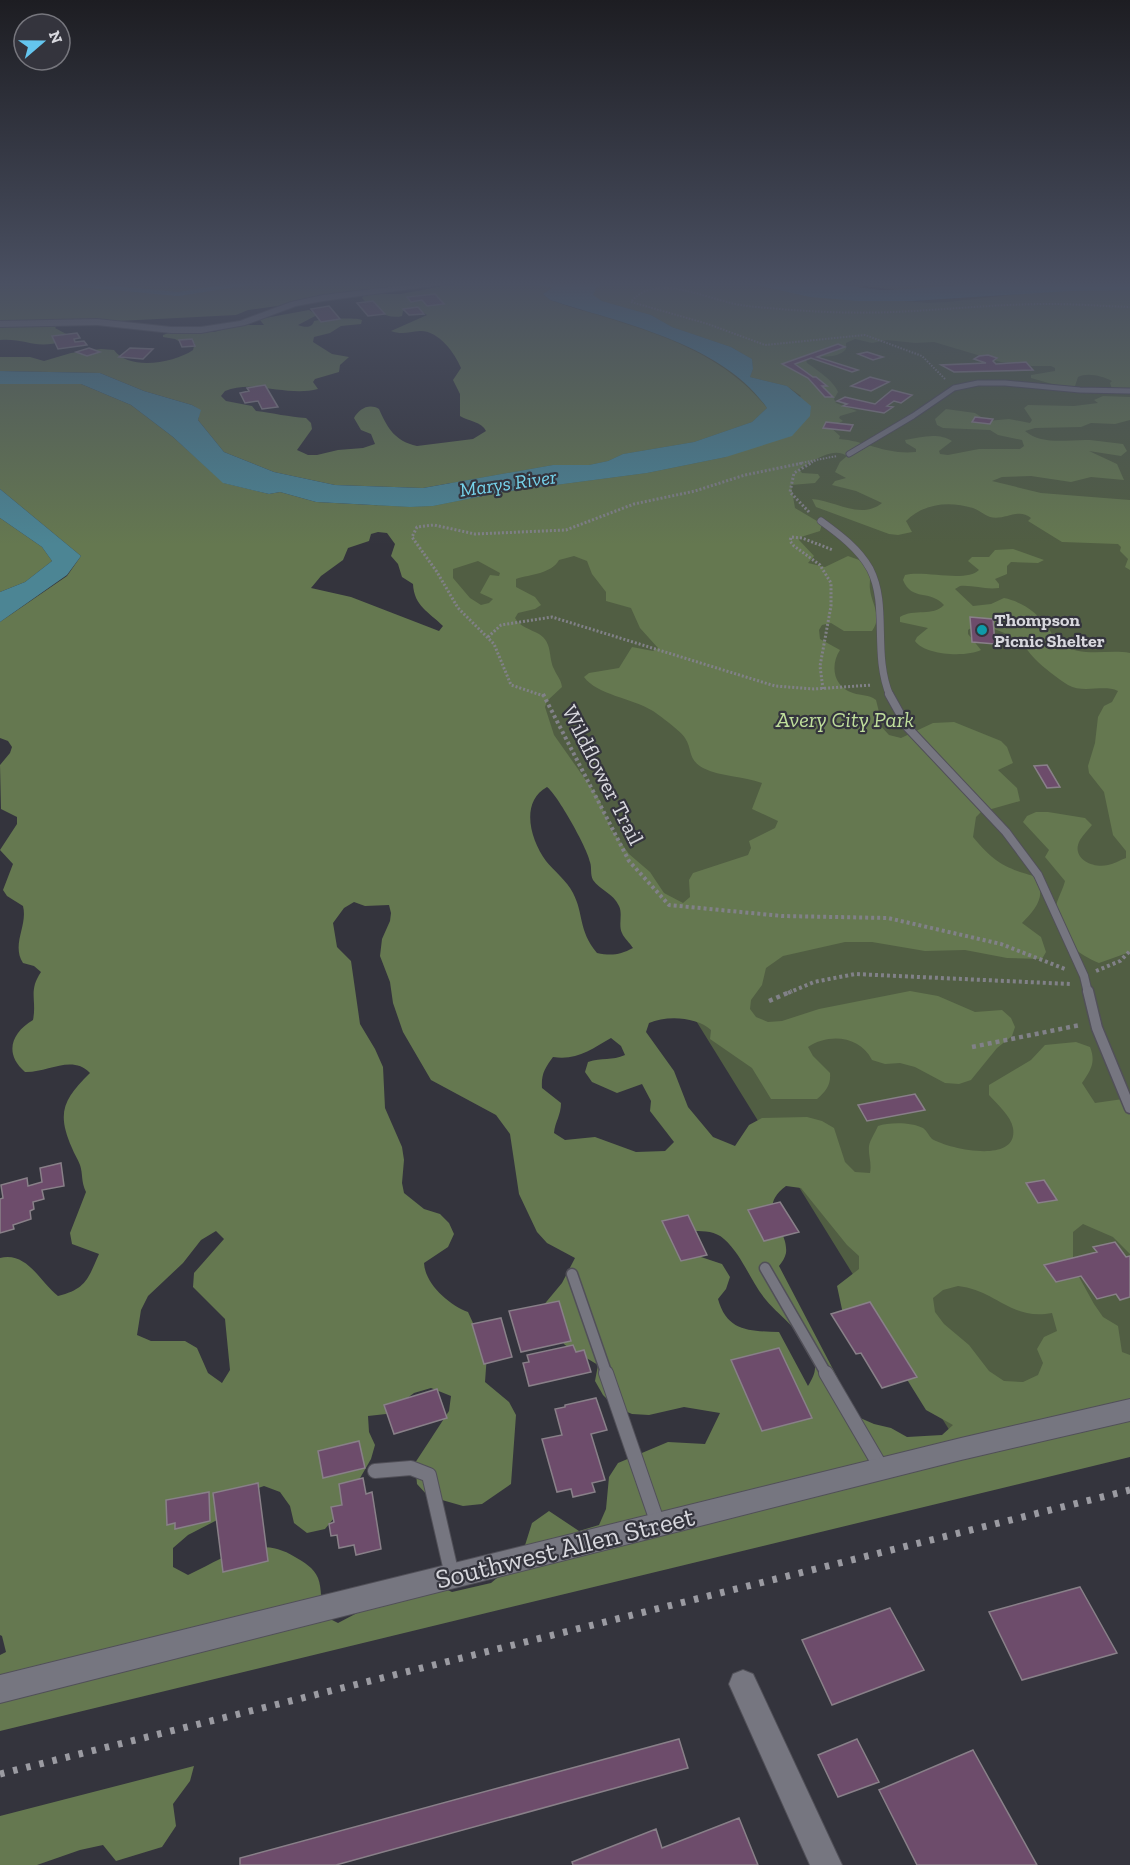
<svg xmlns="http://www.w3.org/2000/svg" width="1130" height="1865" font-family="'Zilla Slab',serif">
<style>
.green{fill:#515e43}
.forest{fill:#657850;fill-rule:evenodd}
.water{fill:#4c8594}
.lines{fill:none;stroke-linecap:round;stroke-linejoin:round}
.stream{stroke:#4c8594;stroke-width:4}
.building{fill:#6d4c6b;stroke:#898089;stroke-width:1.5}
.lane-far4-casing{stroke:#515058;stroke-width:7}
.lane-far3-casing{stroke:#515058;stroke-width:8}
.lane-far2-casing{stroke:#515058;stroke-width:10}
.lane-far1-casing{stroke:#515058;stroke-width:13}
.lane-casing{stroke:#515058;stroke-width:16}
.street-casing{stroke:#515058;stroke-width:2}
.secondary-casing{stroke:#515058;stroke-width:2}
.path-far3{stroke:#818188;stroke-width:2;stroke-dasharray:1.5 1.5;stroke-linecap:butt}
.path-far2{stroke:#818188;stroke-width:3;stroke-dasharray:2 2;stroke-linecap:butt}
.path-far1{stroke:#818188;stroke-width:4;stroke-dasharray:3 3;stroke-linecap:butt}
.path{stroke:#818188;stroke-width:4.5;stroke-dasharray:4 4;stroke-linecap:butt}
.lane-far4{stroke:#767680;stroke-width:5}
.lane-far3{stroke:#767680;stroke-width:7}
.lane-far2{stroke:#767680;stroke-width:8}
.lane-far1{stroke:#767680;stroke-width:10}
.lane{stroke:#767680;stroke-width:14}
.street{fill:#767680;fill-rule:evenodd}
.secondary{fill:#767680;fill-rule:evenodd}
.rail{stroke:#9b9ba2;stroke-width:7;stroke-dasharray:4.5 9;stroke-linecap:butt}
.culture-dot{fill:#0f9aa8;stroke:#34343d;stroke-width:2}
.labels{text-anchor:middle;dominant-baseline:central;stroke-width:4.5;stroke-linejoin:round;paint-order:stroke}
.far-poi-label{font-size:18px;font-weight:bold;fill:#d8d8de;stroke:#34343d;text-anchor:start}
.far-water-label{font-size:20px;font-style:italic;fill:#76d2ea;stroke:#34343d}
.park-label{font-size:22px;font-style:italic;fill:#bfde9c;stroke:#34343d}
.street-label{font-size:22px;fill:#d8d8de;stroke:#34343d}
.near-street-label{font-size:27px;fill:#d8d8de;stroke:#34343d}
</style>
<rect width="100%" height="100%" fill="#34343d"/>
<path class="green" d="M604,283H748L913,301L1069,291L1130,290V1410L961,1449L377,505L433,506Z"/>
<path class="forest" d="M0,283H434L337,293L292,304L248,310L236,315L59,324L55,328L68,335L64,341C34,350 27,338 0,340Z
M459,283H559L543,294L550,300C627,326 714,341 767,408L752,422L694,442L623,454L608,461L589,465H553L423,488L335,485L274,472L224,452L198,420L200,410L192,405L144,391L100,373L0,371V357H30L44,361L71,353L101,349L114,350C129,371 174,363 193,350L195,343H182L175,339L163,337V335L174,331L214,332L240,325H264L260,320L265,318L309,310L317,315L298,325C304,327 312,329 314,321C323,319 355,317 362,320L361,324L341,326L330,333L314,337L313,342L332,354L349,357L340,365L339,372L315,379L313,382L318,389C286,397 254,379 225,391L221,396L226,401L252,406L256,411C273,413 289,417 306,418L311,423L312,429L297,450L308,455H317L338,450L363,448L375,444L371,434L361,430L354,418C359,409 369,403 379,409C388,429 395,441 417,446L473,439L486,431C482,422 468,421 460,416V394L453,380L461,368C455,353 438,330 420,331C408,332 402,335 391,331L427,315C420,309 411,307 403,311L402,316C388,320 371,309 362,298L365,294H401Z
M604,283H745L881,301L893,300L928,303L947,302L1049,291L1130,288V393L1112,389L1110,383L1112,381C1103,376 1087,372 1078,377L1075,386H1059L1031,378V375L1055,371V368L1051,366H1031L1001,362L934,342L915,343L887,340L872,343L855,339L846,343V349C836,361 819,353 806,360L807,363C816,369 834,381 838,392L834,399L836,403L857,411L840,416L839,418L843,421L830,427L840,436L839,439C867,441 885,455 916,452V449L906,443L905,440C920,437 939,432 952,441L939,451L940,454L948,455L979,449H1020L1024,446L1022,440L998,435L990,430L943,428L937,425L935,419L946,409L975,413L987,421L1009,419L1030,423L1032,420L1024,408L1028,405L1074,406L1098,403L1094,400L1103,396L1130,397V420L1115,424L1091,423L1081,427L1035,428L1025,431C1043,446 1069,439 1090,440C1101,441 1112,443 1123,444L1127,451L1121,456L1089,451L1117,464L1124,480L1091,477L1071,482L1031,476L1002,477L992,481L1041,493L1130,500V570L1125,567L1128,559L1120,551L1121,547L1118,544L1062,542L1028,521L1031,518C1018,507 1005,521 990,517C984,515 979,510 973,508C949,501 924,503 906,521L912,532L898,535L889,534L816,507L812,499C836,501 861,520 882,503L856,491L832,485L835,481L846,478L835,472L840,462L847,456C832,446 813,462 799,469L802,473L818,474L820,477L815,483L791,485L795,508L822,524L820,531L801,537L799,540L814,556L808,563L825,567L848,556L865,562L871,570C871,576 869,583 870,589C871,603 883,616 872,631H844L831,623L822,625L819,630L820,639L840,650C830,665 833,687 853,693C862,696 868,694 876,700L880,716L879,724L889,735L901,738L933,723L954,722L1001,741L1007,747L1013,763L998,770L1017,788L1020,801L981,812L976,817L973,837C993,861 1004,868 1034,876C1048,895 1036,909 1022,923L1041,937L1046,952L1042,959L1007,958L965,950L925,951L872,942H845L783,956L766,968L762,985L751,1000L750,1009L756,1017L768,1022L782,1021L819,1009L910,991L938,996L975,1012L1002,1010L1011,1018L1015,1027L1012,1036L997,1048L971,1080L959,1084L945,1083L915,1067L900,1063L885,1064L872,1060C860,1036 829,1033 808,1047L813,1056L830,1073C831,1085 826,1091 817,1099H771L752,1068L710,1039L711,1030C697,1017 667,1015 649,1023L646,1032L674,1071L688,1107L713,1137L735,1146L749,1125L762,1118L807,1117L822,1121L834,1128L845,1162L855,1172L870,1173C872,1163 868,1155 869,1146C870,1140 875,1133 878,1126C889,1122 912,1122 923,1128C927,1131 929,1136 932,1139C949,1149 1019,1165 1013,1128C1011,1116 997,1104 989,1095V1085L1031,1060L1045,1045L1076,1042L1090,1047C1096,1062 1091,1070 1082,1083L1095,1103L1130,1098V1254L1113,1237L1083,1224L1073,1232V1266L1094,1304L1103,1317L1118,1326L1122,1352L1130,1355V1457L0,1731V1655L6,1652L2,1636L0,1635V1258C27,1251 40,1282 58,1296C86,1289 88,1279 99,1254L72,1244L70,1233L86,1192C81,1182 83,1174 80,1165C78,1159 74,1154 72,1148C56,1112 64,1099 90,1073C72,1054 47,1073 25,1072C4,1054 11,1033 33,1020C37,1000 28,991 41,972L34,966L23,963C11,944 28,926 23,906L7,896L3,890L13,864L0,850L17,824V817L1,809L0,765L10,753L12,747L8,741L0,738V622L67,576L81,556L0,489V384H81L131,405L173,437L224,483L269,494L280,492L316,502L410,507L433,506L503,492L647,473L726,457L801,396L787,386L750,377L753,369L752,359L731,347L672,327L651,315L602,301L592,295L596,288ZM378,532L387,533L395,544L391,556L398,564L402,577L413,584C414,606 429,612 443,626L439,631L351,597L311,588L321,576L343,560L348,548L369,541L371,534ZM574,556L587,561L592,574L606,592V601L631,608L640,628L658,648L653,651L632,647L619,668L589,673L584,677C597,695 632,698 653,711C660,716 681,731 685,738C693,750 687,759 703,768C721,777 743,776 762,783L752,809L778,821L775,828L749,841L751,848L748,855L693,873L689,880L690,897L683,903L664,893L650,872L629,854L610,827L599,799L554,735L545,707L547,701L562,687C561,679 557,676 554,669C548,657 553,643 539,634C530,629 520,627 515,618L518,613L535,609L541,605L535,597L516,587V579C531,574 551,574 559,560ZM478,561L500,573L499,576L490,575L480,593L493,599L489,603L481,605L470,598L453,578V569ZM547,787C557,794 588,849 590,862C592,868 590,874 593,880C600,890 613,893 619,906C623,914 618,925 622,933C624,938 630,943 633,948C620,955 611,956 597,953C578,930 584,914 573,893C567,881 554,871 546,861C530,839 520,802 547,787ZM354,902L365,906L389,905L391,913L390,921L382,939L380,956L390,982L393,1003L403,1032L431,1080L496,1115L510,1134L519,1194L537,1232L547,1243L575,1258L562,1283L542,1307L544,1322L565,1345L598,1365L595,1381L603,1395L615,1407L632,1414L649,1415L684,1407L720,1413L705,1444L668,1442L618,1463L609,1477L606,1509L599,1525L579,1531L549,1511L532,1523L521,1558L491,1583L452,1592L434,1584L395,1593L338,1623L322,1615C321,1604 322,1588 318,1578C314,1568 304,1562 295,1557C256,1533 224,1558 188,1575L173,1567V1548L188,1535L221,1518L247,1492L264,1486L280,1492L290,1506L294,1523L307,1533L325,1529L344,1506L371,1459L375,1445L369,1432L368,1416L386,1414L414,1393L431,1388L451,1396L449,1411L415,1463L417,1484L428,1496L463,1506L482,1504L511,1484L516,1415L509,1402L485,1382L487,1354L468,1312C449,1305 425,1284 424,1263L448,1247L454,1234L449,1223L440,1214L424,1209L404,1193L402,1183L404,1160L402,1147L385,1108L383,1067L375,1049L360,1024L351,961L337,947L333,923L344,908ZM611,1038L621,1046L625,1055C612,1061 602,1057 588,1062L585,1072L592,1082L617,1093L642,1084L651,1101L650,1111L674,1142L665,1151L636,1152L595,1137L565,1140L554,1133C555,1122 561,1115 561,1103L542,1088C541,1074 545,1068 553,1057C576,1061 592,1049 611,1038ZM786,1186L801,1188L847,1245L859,1256V1269L837,1286L846,1328L898,1365L926,1410L953,1425L942,1435L907,1437L891,1428L874,1424L858,1417L779,1266C782,1262 785,1258 786,1253C789,1227 754,1210 786,1186ZM216,1231L224,1239L194,1273L193,1287L225,1319L230,1370L222,1383L208,1373L197,1348L185,1341H151L137,1335L141,1310L148,1296L183,1263L201,1240ZM694,1231C705,1231 715,1231 724,1239C743,1256 750,1281 766,1300C781,1318 808,1336 814,1360C817,1371 813,1377 808,1386L779,1332C750,1331 727,1332 718,1299L726,1289L730,1277L722,1264L692,1254ZM958,1286C996,1290 1011,1321 1052,1313L1057,1331L1044,1337L1037,1349L1043,1363L1038,1375L1023,1382L1004,1381L989,1371L969,1345L944,1324L935,1312L933,1298L943,1290Z
M783,283H1022L951,291L896,290L865,286L851,289Z
M0,518L42,547L52,561L25,582L0,592Z
M1013,549L1044,560L1038,563L1011,562L1007,566V574L995,579L999,584V588C985,590 974,585 960,586L955,589L973,606L991,604L1004,598C1023,602 1038,613 1049,629C1053,635 1055,641 1061,644C1082,658 1107,649 1130,653V952L1099,963C1080,955 1058,940 1055,917C1054,903 1062,893 1065,881L1045,857L1049,850L1023,822L1027,816L1036,812H1048L1085,818L1092,825C1088,830 1083,835 1080,840C1070,858 1093,869 1108,865C1114,864 1120,860 1126,858V851L1113,835L1104,792L1089,773L1088,766L1095,743L1098,717L1104,706L1112,702L1118,691C1103,684 1084,694 1068,685C1057,678 1044,668 1035,659C1029,653 1023,643 1016,639C1004,632 979,621 968,630V634L981,650C967,657 926,656 915,641L917,637L928,628L900,622V617C914,608 933,617 944,605C930,589 912,602 903,580L905,575C924,570 966,583 979,570L968,561L972,557H989L995,550Z
M194,1766L190,1781L173,1804L176,1826L162,1847L116,1861L103,1845L80,1850L37,1865H0V1816Z"/>
<path class="water" d="M559,283H604L596,288L593,295L602,301L651,315L672,327L731,347L752,359L753,369L750,377L787,386L811,406L810,416L792,436L726,457L647,473L503,492L433,506L410,507L316,502L280,492L269,494L223,483L173,437L131,405L81,384H0V371L100,373L144,391L192,405L201,410L198,420L224,452L274,472L335,485L423,488L553,465H589L608,461L623,454L694,442L752,422L767,408C722,343 621,323 550,300L543,294Z
M748,283L835,284L879,290H898L984,283H1130V290L1069,291L913,301H858L810,297Z
M0,489L81,556L67,575L0,622V592L25,582L52,561L42,547L0,518Z"/>
<g class="lines">
<path class="stream" d="M59,283L178,294L249,283
M535,283L562,286"/>
</g>
<path class="building" d="M435,294L444,304L427,306L422,300L411,302L407,297Z
M373,301L385,314L368,316L357,303Z
M329,306L340,319L321,322L311,309Z
M418,307L424,314L409,315L403,309Z
M77,333L80,338L74,339L75,342L84,341L87,345L58,349L52,336Z
M192,339L195,346L182,347L179,340Z
M838,344L845,347L817,357L858,370L852,372L811,358L795,364L813,377H816L827,386H822L833,397H825L808,378L782,364Z
M89,348L100,352L87,356L76,352Z
M130,348L153,349L143,359L119,357Z
M867,352L883,357L873,360L858,354Z
M988,355L997,358L993,361L996,364L1026,362L1033,370L954,372L941,365L986,363L974,359L979,356Z
M870,377L889,382L871,391L851,386Z
M265,385L278,407L262,409L258,401L245,403L240,393L249,391L247,388Z
M892,390L912,395L901,403L894,401L887,406L893,407L884,413L843,406L847,404L837,401L845,397L875,404Z
M975,417L993,419L990,424L972,422Z
M826,422L853,425L850,431L823,428Z
M970,617L993,619L995,644L972,642Z
M1047,765L1060,787L1047,788L1034,766Z
M915,1094L925,1110L867,1121L858,1105Z
M61,1163L64,1186L42,1190L44,1199L33,1202L34,1209L30,1211L31,1219L13,1225L14,1229L0,1233V1199L3,1198L1,1185L27,1178L28,1186L42,1182L40,1168Z
M1044,1180L1057,1200L1038,1203L1026,1183Z
M780,1202L799,1232L764,1241L748,1210Z
M688,1215L707,1255L681,1261L662,1221Z
M1115,1242L1126,1257L1130,1256V1297L1120,1300L1116,1294L1097,1299L1081,1276L1056,1282L1044,1265L1097,1252L1093,1247Z
M559,1301L571,1341L521,1352L509,1311Z
M870,1302L917,1377L882,1388L861,1353L856,1354L831,1314Z
M501,1318L512,1357L484,1364L472,1324Z
M573,1345L576,1352L584,1350L591,1372L529,1386L523,1363L529,1362L527,1355Z
M779,1348L812,1418L762,1431L731,1360Z
M437,1389L447,1418L394,1434L384,1405Z
M596,1398L607,1430L591,1434L605,1480L592,1483L595,1492L573,1497L571,1489L557,1492L542,1439L562,1435L555,1409L565,1407V1405Z
M359,1441L365,1468L323,1478L318,1451Z
M363,1478L366,1494L372,1492L381,1549L356,1555L354,1545L339,1548L337,1535L331,1536L329,1524L334,1522L331,1507L342,1505L339,1484Z
M258,1483L268,1561L223,1572L213,1493Z
M209,1492L210,1521L175,1529V1523L167,1525L166,1500Z
M1080,1587L1117,1653L1022,1680L989,1612Z
M890,1608L924,1670L832,1705L802,1640Z
M679,1739L688,1768L336,1865H240V1858Z
M857,1739L879,1782L838,1797L818,1755Z
M973,1750L1037,1865H917L879,1790Z
M739,1818L758,1865H573L572,1862L656,1829L662,1848Z"/>
<g class="lines">
<g class="lane-far4-casing">
<path id="lane-far4" d="M849,454L913,416L954,388L978,383H1005L1080,390L1130,391"/>
</g>
<g class="lane-far3-casing">
<path id="lane-far3" d="M821,521C839,534 859,549 870,569C889,606 872,653 890,696"/>
</g>
<g class="lane-far2-casing">
<path id="lane-far2" d="M889,694L908,728L1006,832L1038,875L1084,976L1088,993"/>
</g>
<g class="lane-far1-casing">
<path id="lane-far1" d="M1088,991L1097,1028L1130,1108
M765,1268L827,1375
M572,1274L607,1375"/>
</g>
<g class="lane-casing">
<path id="lane" d="M606,1373L658,1524
M826,1373L882,1469
M375,1471L411,1468L429,1475L452,1575"/>
</g>
<g class="street-casing">
<path id="street" d="M1130,1399V1421L961,1460L0,1703V1675L961,1438Z
M743,1670L753,1674L842,1865H810L729,1684L733,1674Z"/>
</g>
<g class="secondary-casing">
<path id="secondary" d="M424,283H455L323,301L296,306L245,325L201,333H171L97,325L0,327V321L97,319L171,327H201L240,321L291,302L323,295Z"/>
</g>
<path class="path-far3" d="M945,379L922,356L865,335L765,345L708,324L631,302C656,270 714,303 747,306C795,311 845,314 893,312C944,310 996,304 1048,304C1075,304 1103,306 1130,307
M796,464L816,460
M809,464L816,460L837,456"/>
<path class="path-far2" d="M809,512L790,492L794,473L811,463
M488,637L501,625L552,617L775,686L814,689L872,685
M823,689L820,666L831,606V583L820,565L794,546L790,541L791,537L802,538L833,550
M544,696L511,685L494,644L458,608L437,572L412,537L417,527L434,525L475,534L566,530L634,504L695,491L745,475L803,463"/>
<path class="path-far1" d="M543,694L629,861L669,905L782,916L888,918L1001,944L1065,969
M1096,971L1120,961L1130,951
M788,993L814,982L855,974L1070,984"/>
<path class="path" d="M769,1001L792,991
M972,1047L1080,1025"/>
<use href="#lane-far4" class="lane-far4"/>
<use href="#lane-far3" class="lane-far3"/>
<use href="#lane-far2" class="lane-far2"/>
<use href="#lane-far1" class="lane-far1"/>
<use href="#lane" class="lane"/>
<use href="#street" class="street"/>
<use href="#secondary" class="secondary"/>
<path class="rail" d="M0,1774L1130,1490"/>
</g>
<linearGradient id="sky" x2="0" y2="1"><stop stop-color="#1d1d22"/><stop offset="0.52" stop-color="#4a5062"/><stop offset="1" stop-color="#4a5062" stop-opacity="0"/></linearGradient>
<rect width="1130" height="545" fill="url(#sky)"/>
<circle class="culture-dot" cx="982" cy="630" r="6"/>
<g class="labels">
<g class="far-poi-label">
<text x="994" y="620">Thompson<tspan x="994" dy="21">Picnic Shelter</tspan></text>
</g>
<g class="far-water-label">
<text transform="translate(508 483) rotate(-8)">Marys River</text>
</g>
<g class="park-label">
<text x="845" y="719">Avery City Park</text>
</g>
<g class="street-label">
<text transform="translate(603 775) rotate(63)">Wildflower Trail</text>
</g>
<g class="near-street-label">
<text transform="translate(565 1548) rotate(-14)">Southwest Allen Street</text>
</g>
</g>
<g transform="translate(42 42) rotate(70)"><circle r="28" fill="#34343d" stroke="#76767d" stroke-width="1.5"/>
<path d="M0-4.5L10 22L0 15L-10 22Z" fill="#64c5ee"/>
<text y="-9" font-size="16" font-weight="bold" text-anchor="middle" fill="#d8d8de">N</text>
</g>
</svg>
